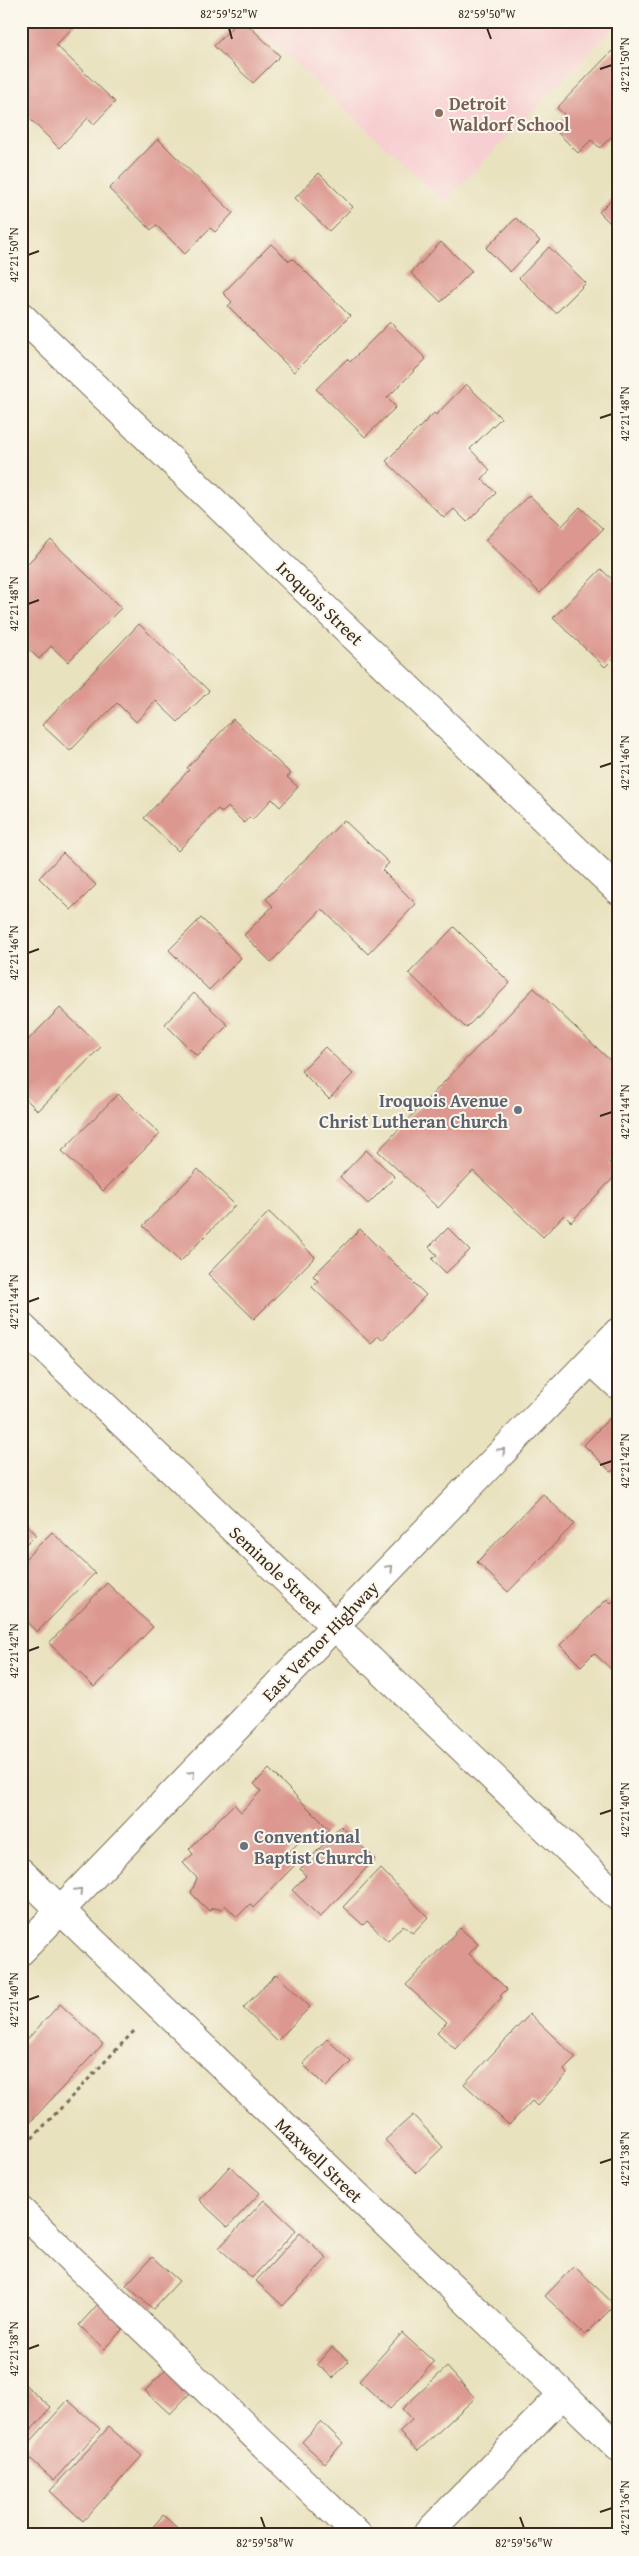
<svg xmlns="http://www.w3.org/2000/svg" width="639" height="2556" font-family="'Gentium Book Plus',serif">
<style>
.built{fill:#f7cfd2}
.building{fill:#dc9890}
.lines{fill:none;stroke-linecap:round;stroke-linejoin:round}
.minor-casing{stroke:#786a56;stroke-width:30}
.path{stroke:#786a56;stroke-width:3;stroke-dasharray:4 4;stroke-linecap:butt}
.minor{stroke:#fff;stroke-width:28}
.oneway{stroke:#a79f9a}
.ticks{fill:none;stroke:#3b2a1e;stroke-width:2}
.education-dot{fill:#8d6e63;stroke:#fbf7ec;stroke-width:2}
.worship-dot{fill:#6b7280;stroke:#fbf7ec;stroke-width:2}
.labels{text-anchor:middle;dominant-baseline:central;stroke-width:4;stroke-linejoin:round;paint-order:stroke}
.education-label{font-size:18px;font-weight:bold;fill:#785e54;stroke:#fbf7ec;text-anchor:start}
.street-label{font-size:18px;fill:#3b2a1e;stroke:#fbf7ec}
.worship-label{font-size:18px;font-weight:bold;fill:#5b616d;stroke:#fbf7ec;text-anchor:end}
.neatline{fill:none;stroke:#3b2a1e;stroke-width:2}
.ticks-label{font-size:12px;text-anchor:middle;fill:#3b2a1e}
</style>
<rect width="100%" height="100%" fill="#fbf7ec"/>
<filter id="ink" filterUnits="userSpaceOnUse"><feTurbulence type="fractalNoise" baseFrequency=".02" numOctaves="2"/><feDisplacementMap in="SourceGraphic" scale="10" xChannelSelector="R" yChannelSelector="G"/><feConvolveMatrix kernelMatrix="1 2 1 2 8 2 1 2 1" color-interpolation-filters="sRGB"/></filter>
<filter id="wash" filterUnits="userSpaceOnUse"><feTurbulence type="fractalNoise" baseFrequency=".0096" numOctaves="4" result="noise"/><feDisplacementMap in="SourceGraphic" scale="20" xChannelSelector="R" yChannelSelector="G"/><feGaussianBlur stdDeviation="1.12" result="paint"/><feColorMatrix in="noise" values="0 0 0 0 0 0 0 0 0 0 0 0 0 0 0 0 0 1.4 0 .05"/><feComposite in="paint" operator="in"/></filter>
<g filter="url(#wash)">
<rect width="100%" height="100%" fill="#e9e2bf"/>
<path class="built" d="M250,21H618V23L444,202Z"/>
<g id="blocks">
<path class="building" d="M21,21H79L56,45L115,102L94,124L88,118L59,148L21,110Z
M238,21H244L280,56L253,83L214,46Z
M612,51L618,57V130L600,148L591,140L578,153L554,129L566,116L557,108Z
M158,139L233,213L215,232L210,228L185,254L156,225L151,230L109,189Z
M319,173L353,207L329,231L295,198Z
M618,193V231L599,212Z
M516,218L540,241L510,272L486,248Z
M441,242L472,271L441,302L411,273Z
M271,244L289,261L293,259L350,316L294,372L228,306L232,302L223,293Z
M549,247L586,283L556,313L519,278Z
M390,322L426,359L387,398L396,407L365,437L316,389L347,359L350,362Z
M466,384L501,418L470,449L490,470L482,479L496,493L467,522L454,509L444,518L386,461L434,413L436,415Z
M529,495L562,526L580,507L603,529L540,593L485,540Z
M51,540L121,608L68,662L51,646L39,659L21,642V570Z
M601,569L618,585V654L605,667L553,618Z
M139,624L209,691L178,722L156,701L136,722L117,703L70,751L42,725Z
M233,719L291,774L287,777L298,787L280,807L272,799L252,820L249,817L244,823L228,807L222,813L218,809L178,851L144,818L189,770L187,768Z
M344,820L389,863L382,870L416,904L368,954L322,909L271,962L244,935L273,906L266,899Z
M63,853L96,885L71,910L39,878Z
M201,918L241,958L209,990L169,950Z
M454,927L510,983L466,1028L409,973Z
M534,988L618,1068V1154L609,1163L618,1173L571,1222L564,1215L543,1237L473,1171L438,1208L378,1151Z
M194,993L228,1025L197,1056L165,1024Z
M60,1008L101,1047L38,1111L21,1094V1047Z
M325,1047L353,1074L329,1099L301,1071Z
M118,1094L160,1134L103,1191L62,1151Z
M366,1150L395,1177L368,1204L340,1177Z
M198,1169L235,1205L180,1262L143,1226Z
M269,1212L315,1257L254,1319L208,1274Z
M448,1228L470,1250L446,1273L432,1259L437,1255L429,1247Z
M360,1229L426,1295L382,1340L378,1336L371,1344L312,1287L318,1281L313,1276Z
M616,1411L618,1465L611,1472L584,1445Z
M543,1494L574,1524L508,1592L477,1562Z
M21,1520L36,1534L21,1549Z
M52,1532L95,1573L37,1632L21,1617V1563Z
M107,1583L153,1627L94,1687L49,1643Z
M618,1596V1676L594,1653L581,1666L560,1645L607,1599L611,1603Z
M269,1769L329,1829L315,1843L307,1834L286,1855L295,1865L253,1908L250,1904L237,1917L225,1905L222,1909L212,1908L209,1911L191,1893L197,1878L183,1863L193,1854L189,1849L234,1804L241,1812L261,1791L254,1784Z
M341,1826L375,1859L320,1917L292,1890L306,1876L300,1869Z
M380,1868L428,1917L413,1933L403,1925L388,1941L367,1921L363,1925L343,1907Z
M460,1928L478,1944L469,1954L507,1989L500,1996L502,1997L455,2049L437,2032L447,2022L406,1985Z
M276,1974L310,2007L277,2041L243,2008Z
M60,2004L103,2044L21,2132V2046Z
M530,2014L576,2058L564,2070L567,2074L537,2106L532,2101L509,2125L464,2084Z
M327,2039L351,2062L326,2087L303,2064Z
M413,2115L443,2147L416,2173L385,2140Z
M230,2166L260,2193L228,2227L199,2200Z
M264,2200L296,2230L252,2278L219,2248Z
M300,2233L327,2258L283,2306L256,2281Z
M152,2257L179,2281L153,2309L126,2285Z
M574,2266L615,2305L585,2335L545,2296Z
M99,2303L125,2327L104,2349L79,2325Z
M402,2333L434,2362L390,2409L359,2381Z
M332,2347L349,2361L333,2378L317,2364Z
M447,2367L475,2398L418,2451L399,2432L412,2420L402,2409Z
M166,2369L191,2392L170,2414L145,2391Z
M21,2381L51,2408L21,2441Z
M68,2400L100,2429L54,2480L22,2451Z
M321,2421L343,2443L325,2463L302,2442Z
M109,2427L142,2456L83,2521L50,2491Z
M163,2515L185,2535H146Z"/>
</g>
</g>
<g filter="url(#ink)">
<use href="#blocks" fill-opacity="0" stroke="#786a56" stroke-width="1"/>
<g class="lines">
<g class="minor-casing">
<path id="minor" d="M21,316L618,890
M21,1326L618,1897
M591,1360L618,1385
M21,1872L618,2447
M21,1951L618,1332
M21,2211L358,2535
M426,2535L563,2394"/>
</g>
<path class="path" d="M21,2150L136,2029"/>
<use href="#minor" class="minor"/>
</g>
<defs><path id="oneway-chevron" d="M-2-3.5L2.5 0L-2 3.5" fill="none" stroke-width="1.6" stroke-linecap="round" stroke-linejoin="round" transform="scale(1.25)"/></defs>
<g class="oneway">
<use href="#oneway-chevron" transform="translate(502 1451) rotate(-46)"/>
<use href="#oneway-chevron" transform="translate(390 1568) rotate(-46)"/>
<use href="#oneway-chevron" transform="translate(192 1774) rotate(-46)"/>
<use href="#oneway-chevron" transform="translate(79 1891) rotate(-46)"/>
</g>
</g>
<path class="ticks" d="M229,28L232,39M487,28L491,39M600,69L612,65M28,255L39,251M600,418L612,414M28,604L39,600M600,767L612,763M28,953L39,949M600,1116L612,1112M28,1302L39,1298M600,1465L612,1461M28,1651L39,1647M600,1814L612,1810M28,2000L39,1996M600,2163L612,2159M28,2349L39,2345M600,2512L612,2508M261,2517L265,2528M520,2517L524,2528"/>
<circle class="education-dot" cx="439" cy="113" r="5"/>
<g class="worship-dot">
<circle cx="518" cy="1110" r="5"/>
<circle cx="244" cy="1846" r="5"/>
</g>
<g class="labels">
<g class="education-label">
<text x="449" y="103">Detroit<tspan x="449" dy="21">Waldorf School</tspan></text>
</g>
<g class="street-label">
<text transform="translate(320 603) rotate(44)">Iroquois Street</text>
<text transform="translate(276 1570) rotate(43)">Seminole Street</text>
<text transform="translate(320 1641) rotate(-46)">East Vernor Highway</text>
<text transform="translate(319 2160) rotate(44)">Maxwell Street</text>
</g>
<g class="worship-label">
<text x="508" y="1100">Iroquois Avenue<tspan x="508" dy="21">Christ Lutheran Church</tspan></text>
<text x="254" y="1836" text-anchor="start">Conventional<tspan x="254" dy="21">Baptist Church</tspan></text>
</g>
</g>
<rect width="639" height="2556" fill="none" stroke="#fbf7ec" stroke-width="55"/>
<rect x="28" y="28" width="584" height="2500" class="neatline"/>
<g class="ticks-label">
<text x="229" y="18">82°59'52"W</text>
<text x="487" y="18">82°59'50"W</text>
<text transform="translate(625 65) rotate(-90)" y="4">42°21'50"N</text>
<text transform="translate(14 255) rotate(-90)" y="4">42°21'50"N</text>
<text transform="translate(625 414) rotate(-90)" y="4">42°21'48"N</text>
<text transform="translate(14 604) rotate(-90)" y="4">42°21'48"N</text>
<text transform="translate(625 763) rotate(-90)" y="4">42°21'46"N</text>
<text transform="translate(14 953) rotate(-90)" y="4">42°21'46"N</text>
<text transform="translate(625 1112) rotate(-90)" y="4">42°21'44"N</text>
<text transform="translate(14 1302) rotate(-90)" y="4">42°21'44"N</text>
<text transform="translate(625 1461) rotate(-90)" y="4">42°21'42"N</text>
<text transform="translate(14 1651) rotate(-90)" y="4">42°21'42"N</text>
<text transform="translate(625 1810) rotate(-90)" y="4">42°21'40"N</text>
<text transform="translate(14 2000) rotate(-90)" y="4">42°21'40"N</text>
<text transform="translate(625 2159) rotate(-90)" y="4">42°21'38"N</text>
<text transform="translate(14 2349) rotate(-90)" y="4">42°21'38"N</text>
<text transform="translate(625 2508) rotate(-90)" y="4">42°21'36"N</text>
<text x="265" y="2547">82°59'58"W</text>
<text x="524" y="2547">82°59'56"W</text>
</g>
</svg>
